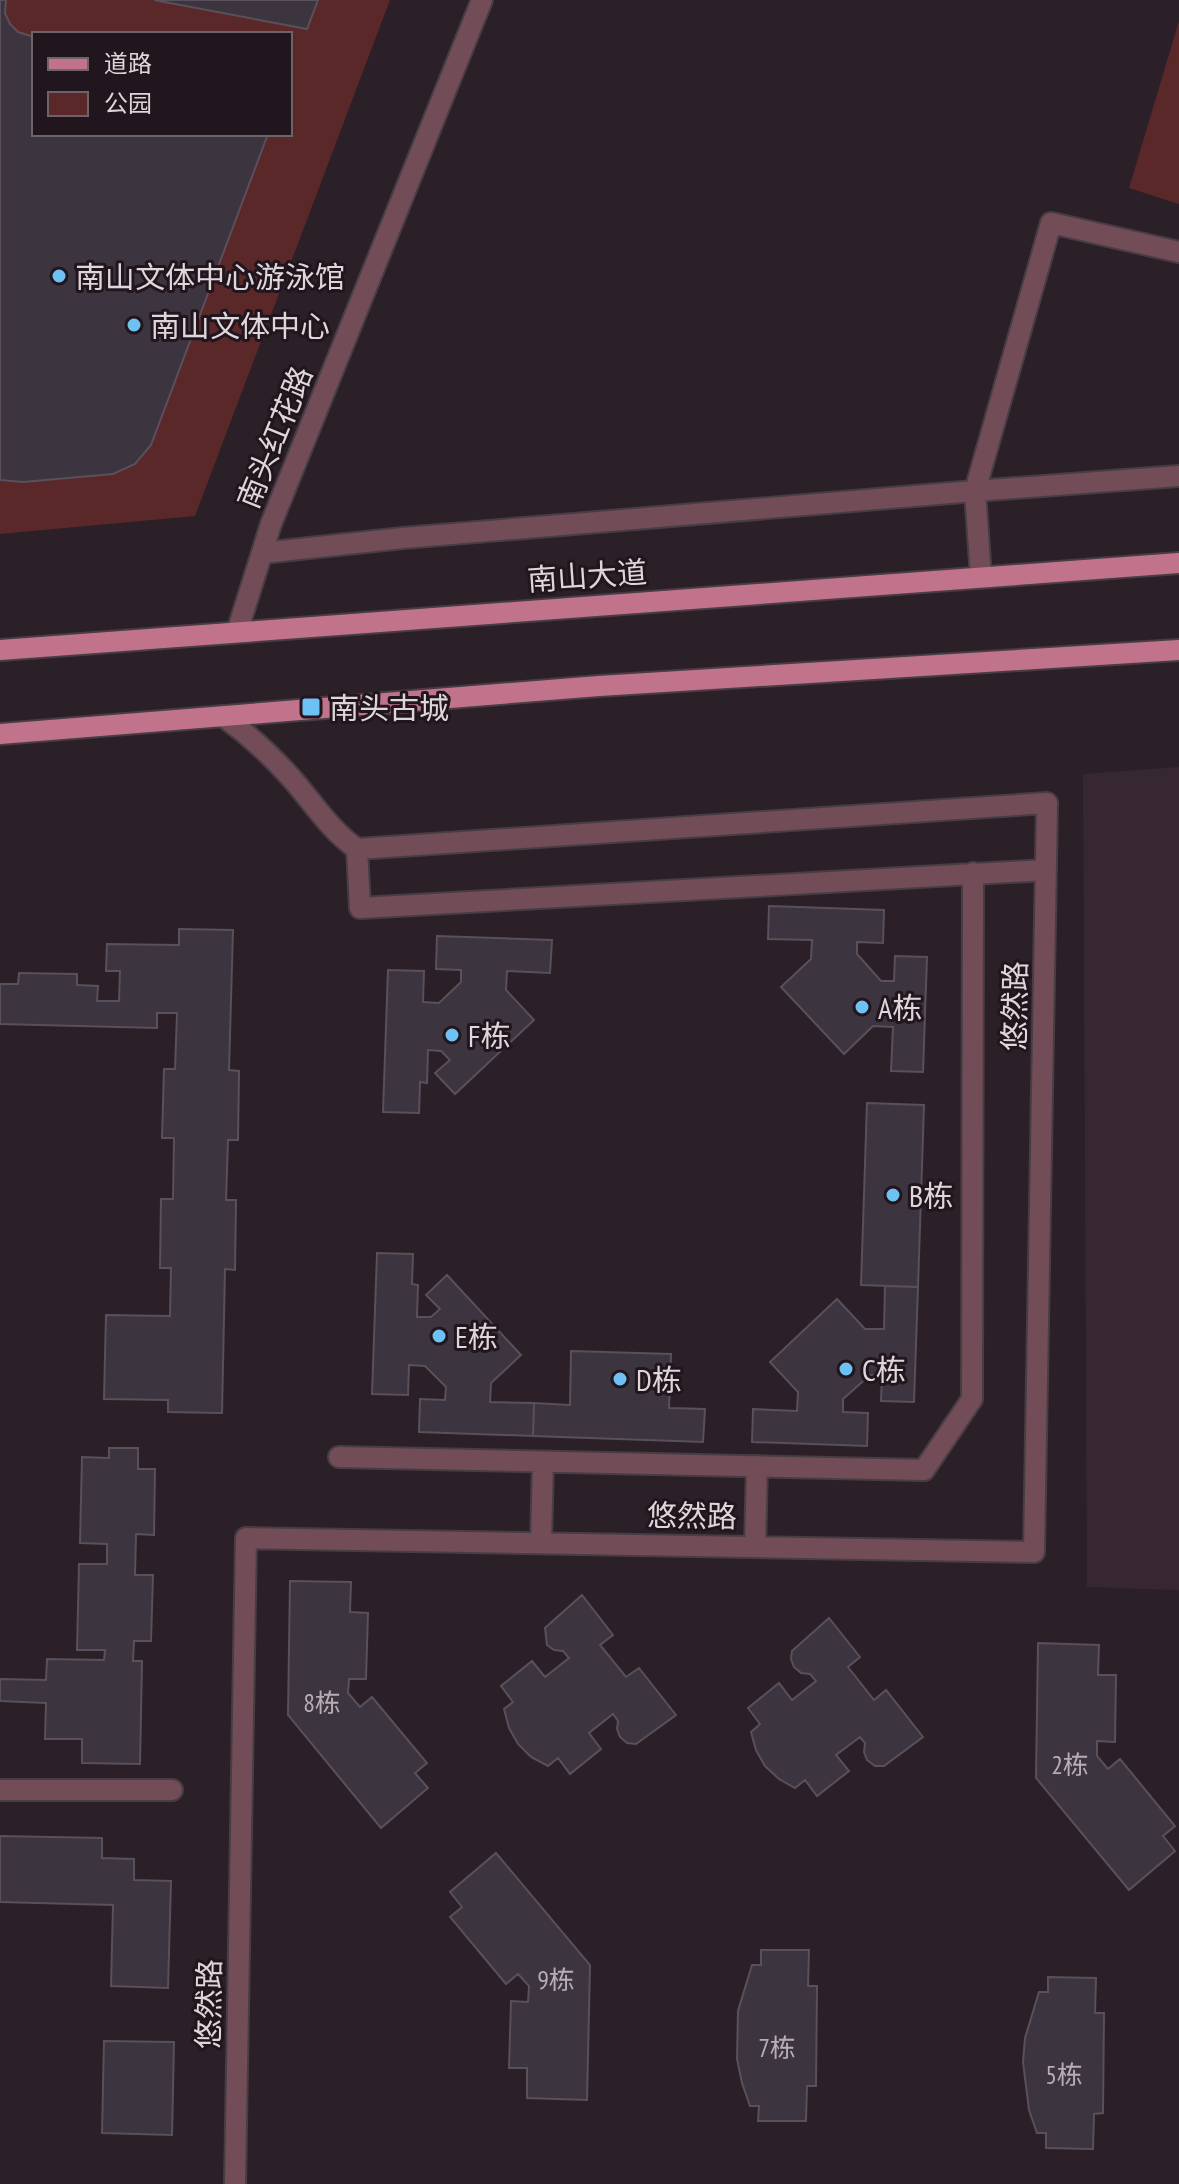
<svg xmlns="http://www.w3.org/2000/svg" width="1179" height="2184" font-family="'PT Sans Narrow','Noto Sans SC',sans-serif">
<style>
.built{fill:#372732}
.green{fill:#5a2828;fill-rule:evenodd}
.building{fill:#3c343e;stroke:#59505b;stroke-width:2}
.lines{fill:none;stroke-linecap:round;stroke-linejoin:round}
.minor-casing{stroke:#483d44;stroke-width:24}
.major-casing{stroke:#483d44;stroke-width:24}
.minor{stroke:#724c57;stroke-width:20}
.major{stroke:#c1738b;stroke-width:20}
.poi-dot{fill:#6ec2f3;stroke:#21161d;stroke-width:3}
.labels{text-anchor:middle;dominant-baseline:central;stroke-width:6;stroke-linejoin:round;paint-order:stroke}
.number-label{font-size:26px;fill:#b6aeb4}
.poi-label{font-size:30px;fill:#ded6db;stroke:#21161d;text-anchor:start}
.street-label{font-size:30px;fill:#ded6db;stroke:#21161d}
</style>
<rect width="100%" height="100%" fill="#2b2027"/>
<path class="built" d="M1179,767V1590L1087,1587L1083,774Z"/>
<path class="green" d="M0,0H390L195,516L0,534ZM34,34H290V134H34Z
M1179,21V204L1129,188Z"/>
<path class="building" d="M0,0H6L5,13L10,24L18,32L34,37V134H268L151,445L135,464L113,474L23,482L0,480Z
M154,0H318L307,29Z
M769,906L884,910L883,943L857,942V954L881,981H894L895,956L927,957L923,1072L891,1071L893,1027L873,1026L844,1054L781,987L811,959L812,940L768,939Z
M179,929L233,930L229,1070L239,1071L238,1140H228L226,1200H236L235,1270L225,1269L222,1413L168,1412V1400L104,1399L106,1315L170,1316L171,1268H160L161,1199H173L174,1138H162L164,1069H175L177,1013H157V1028L0,1024V984H18L19,973L77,974V985L98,986L97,1001H119L120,971H106L107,944L179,945Z
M437,936L552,940L550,973L507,971L506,990L534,1020L455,1094L435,1073L450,1060L441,1051L428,1050L427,1083L420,1082L419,1113L383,1112L388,970L424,971L423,1002L439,1003L461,982V970L436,969Z
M867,1103L924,1105L918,1287L861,1285Z
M377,1253L413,1254L412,1284L418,1285L417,1317H431L440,1309L426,1295L447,1275L521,1355L491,1383L490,1402L534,1403L533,1436L419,1432L420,1399L445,1400L446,1387L425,1366L409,1365L408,1395L372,1394Z
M885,1286L918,1287L914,1402L881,1401L882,1376L870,1375L843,1399V1412L868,1413L867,1446L752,1442L753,1409L797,1411L798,1392L770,1362L837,1299L865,1329H884Z
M571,1351L671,1354L669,1408L705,1409L703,1442L533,1436L534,1403L570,1405Z
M109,1448H138V1469H155L154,1535L136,1534L135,1575H153L151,1641H134L133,1661H142L140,1764L82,1763V1739H45L46,1703L0,1701V1679L46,1680L47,1659L104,1660L105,1650H77L79,1564H107V1544L80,1543L82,1457L109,1458Z
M290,1581L351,1582L350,1612L368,1613L366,1679H349L348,1693L360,1707L372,1697L427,1763L415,1773L428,1788L381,1828L288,1715Z
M582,1595L613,1635L600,1645L626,1677L639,1668L676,1715L636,1744L627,1743L620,1737L617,1729L618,1721L613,1714L589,1733L601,1749L570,1774L558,1758L548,1766L531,1757L518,1744L509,1728L504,1709L513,1702L501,1686L532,1661L545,1677L569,1658L563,1651L554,1650L547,1645L545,1628Z
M829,1618L860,1657L848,1667L874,1700L886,1690L923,1737L884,1766H875L867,1760L864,1752L865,1743L860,1737L836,1755L849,1771L817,1796L805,1780L795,1788L779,1779L765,1766L756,1750L751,1732L760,1724L748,1708L779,1683L792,1700L816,1681L810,1674L801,1673L794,1667L791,1659L792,1651Z
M1038,1643L1099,1645L1098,1675H1116L1115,1742L1097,1741V1756L1108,1769L1120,1759L1175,1826L1163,1836L1175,1851L1129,1890L1036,1778Z
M0,1836L102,1838V1858L134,1859V1880L171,1881L168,1988L111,1986L113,1905L0,1902Z
M496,1853L590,1965L587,2100L527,2098V2068H509L511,2001L528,2002L529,1986L518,1974L506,1984L450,1917L462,1907L450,1892Z
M761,1950H809L808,1986H817L816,2086H807L806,2121H758L759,2106H750L742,2083L737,2059L738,2011L752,1965H761Z
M1048,1977L1096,1978L1095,2013H1104L1103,2113L1094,2114L1093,2149L1046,2148V2133H1037L1029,2110L1023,2062L1025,2038L1039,1992H1048Z
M104,2041L174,2042L172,2135L102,2133Z"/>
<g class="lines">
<g class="minor-casing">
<path id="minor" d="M1179,252L1051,223L975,491L1179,476
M262,553L403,538L975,491L981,577
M237,632L271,524L482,0
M223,716C249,735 271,755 293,780C314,804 330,830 357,849L1047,803L1034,1552L246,1538L235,2184
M357,849L360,908L1046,870
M339,1457L924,1470L972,1399L973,873
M541,1543L543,1462
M755,1547L757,1466
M0,1790H172"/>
</g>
<g class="major-casing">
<path id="major" d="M0,650L1179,563
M0,734L599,686L1179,650"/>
</g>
<use href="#minor" class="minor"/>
<use href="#major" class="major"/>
</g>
<g class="poi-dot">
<circle cx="59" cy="276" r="8"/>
<circle cx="134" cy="325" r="8"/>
<rect x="301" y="697" width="20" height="20" rx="4"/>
<circle cx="862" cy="1007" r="8"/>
<circle cx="452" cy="1035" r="8"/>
<circle cx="893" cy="1195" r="8"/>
<circle cx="439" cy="1336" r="8"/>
<circle cx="846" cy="1369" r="8"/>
<circle cx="620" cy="1379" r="8"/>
</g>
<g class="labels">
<g class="number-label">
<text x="322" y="1702">8栋</text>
<text x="1070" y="1764">2栋</text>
<text x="556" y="1979">9栋</text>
<text x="777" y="2047">7栋</text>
<text x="1064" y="2074">5栋</text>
</g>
<g class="poi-label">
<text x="75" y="276">南山文体中心游泳馆</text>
<text x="150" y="325">南山文体中心</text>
<text x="329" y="707">南头古城</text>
<text x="878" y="1007">A栋</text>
<text x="468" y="1035">F栋</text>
<text x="909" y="1195">B栋</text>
<text x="455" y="1336">E栋</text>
<text x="862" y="1369">C栋</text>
<text x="636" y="1379">D栋</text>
</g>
<g class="street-label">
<text transform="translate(274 437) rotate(-68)">南头红花路</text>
<text transform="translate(587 575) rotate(-4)">南山大道</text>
<text transform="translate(1014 1006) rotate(-89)">悠然路</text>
<text transform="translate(692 1515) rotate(1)">悠然路</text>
<text transform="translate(208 2004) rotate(-89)">悠然路</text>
</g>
</g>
<rect x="32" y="32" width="260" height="104" fill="#21161d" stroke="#6d6369" stroke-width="2"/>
<rect x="48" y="58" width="40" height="12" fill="#c1738b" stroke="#6d6369" stroke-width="2"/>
<text x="104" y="72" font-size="24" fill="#ded6db">道路</text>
<rect x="48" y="92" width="40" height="24" fill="#5a2828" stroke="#6d6369" stroke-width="2"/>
<text x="104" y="112" font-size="24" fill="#ded6db">公园</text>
</svg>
